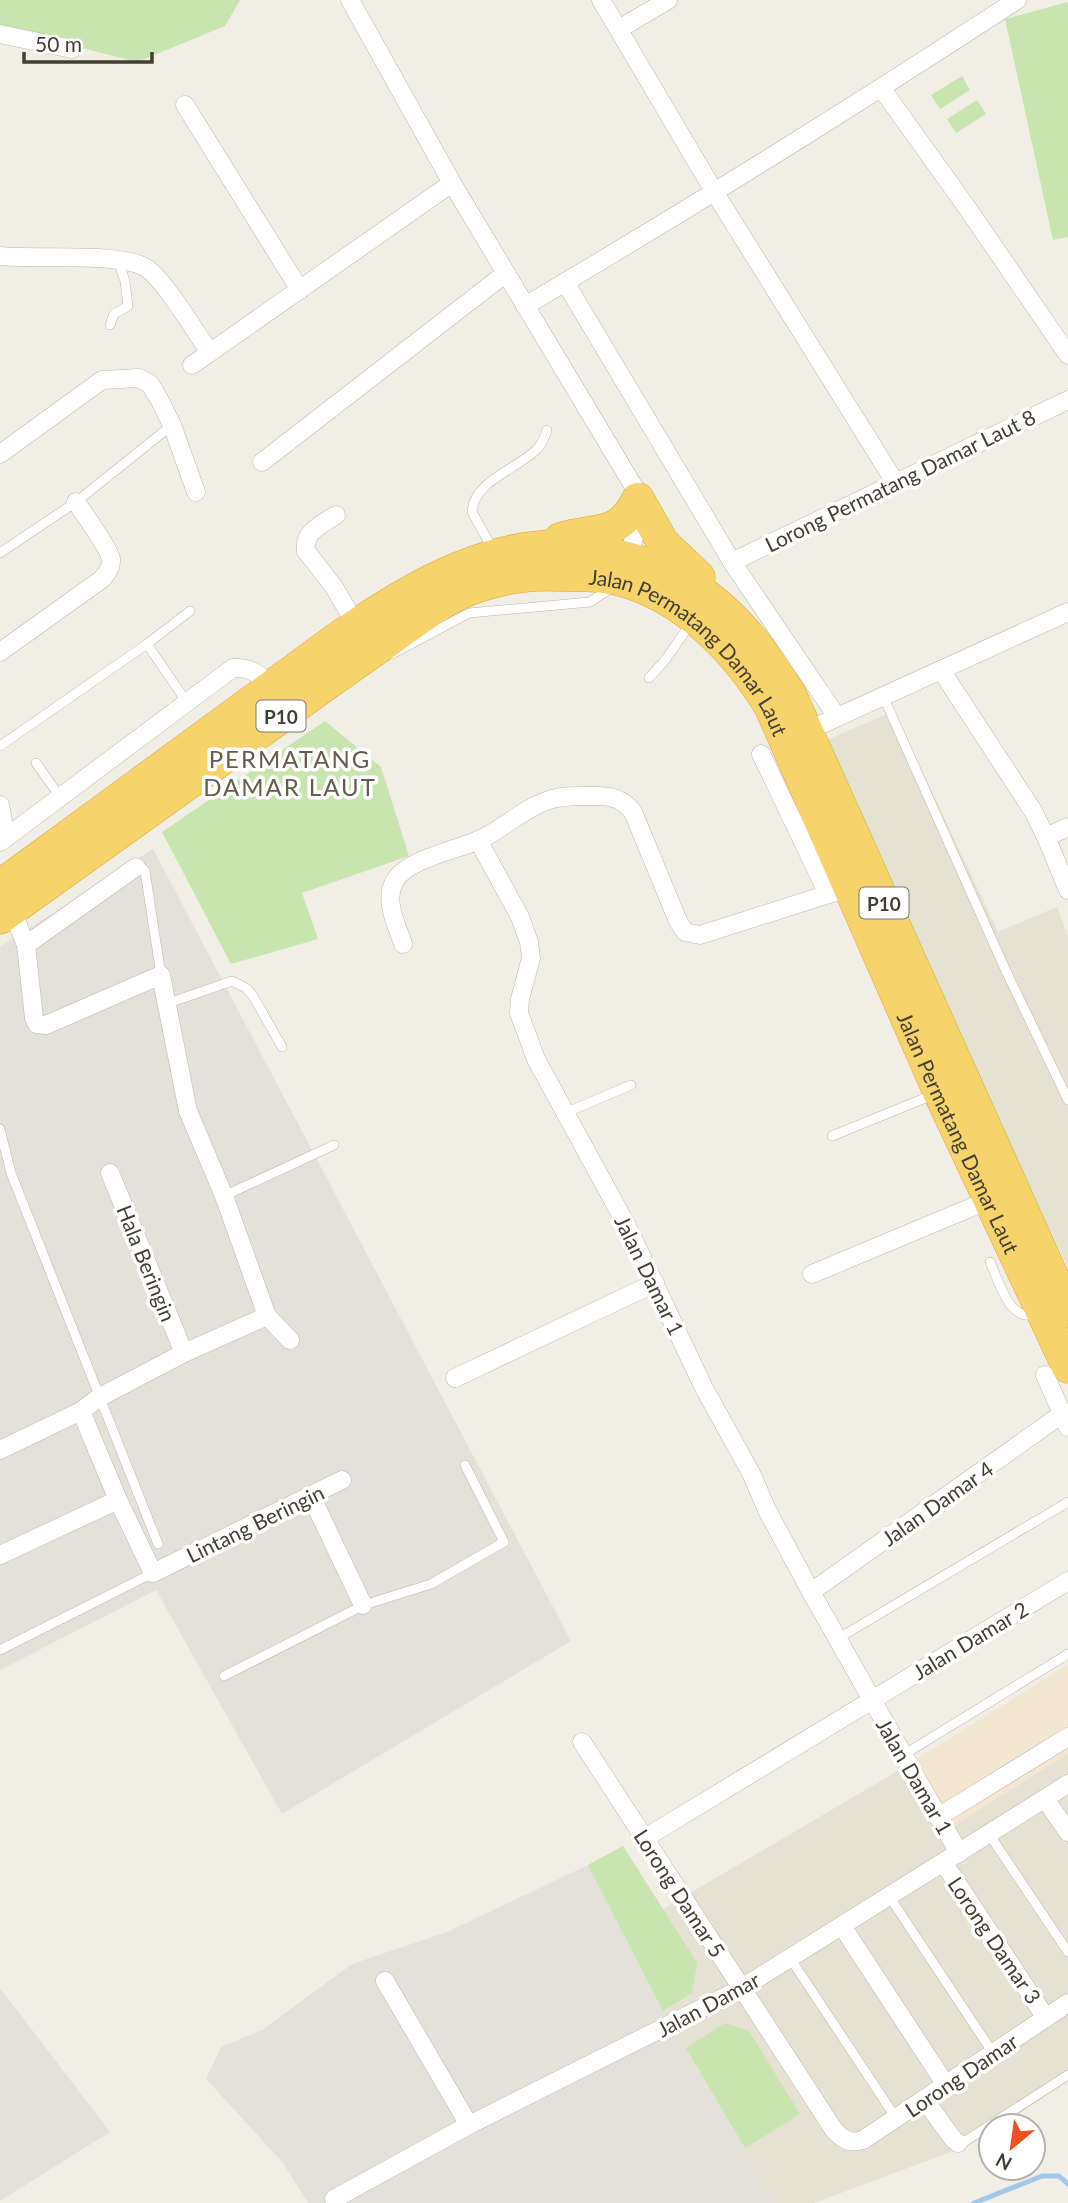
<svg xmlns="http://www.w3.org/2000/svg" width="1068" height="2203" font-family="Lato,sans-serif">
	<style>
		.residential { fill: #e5e1d3 }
		.commercial { fill: #f3e7d1 }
		.industrial { fill: #e4e0da }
		.green { fill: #c8e4af }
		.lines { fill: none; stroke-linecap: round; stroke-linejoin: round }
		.stream { stroke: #a4c8ec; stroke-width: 5 }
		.lane-casing { stroke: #bcb7a8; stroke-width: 10 }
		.street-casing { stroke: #bcb7a8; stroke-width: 19 }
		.highway-casing { stroke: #d4a93c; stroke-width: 33 }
		.lane { stroke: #fff; stroke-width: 9 }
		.street { stroke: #fff; stroke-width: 18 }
		.highway { stroke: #f6d46b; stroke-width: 32 }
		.labels { text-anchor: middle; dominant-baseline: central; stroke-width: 7; stroke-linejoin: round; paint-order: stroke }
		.shield { fill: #fff; stroke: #7c7972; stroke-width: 2 }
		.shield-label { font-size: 19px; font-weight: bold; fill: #443f35 }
		.street-label { font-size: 21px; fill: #443f35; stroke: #fff }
		.quarter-label { font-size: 24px; letter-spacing: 2px; fill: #665e4d; stroke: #fff }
	</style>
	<rect width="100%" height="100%" fill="#f1efe5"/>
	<g class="residential">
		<polygon points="894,711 998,932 1057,907 1068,936 1068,1268 822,742"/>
		<polygon points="1068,1665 1068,2081 1001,2126 991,2126 991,2132 948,2153 814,2203 775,2203 663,2011 588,1865 623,1846 663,1909 901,1769"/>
	</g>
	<polygon class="commercial" points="1068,1665 1068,1754 937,1836 901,1769"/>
	<g class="industrial">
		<polygon points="153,849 571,1641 282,1814 156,1590 0,1670 0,947"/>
		<polygon points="588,1865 663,2011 775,2203 308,2203 283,2163 206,2079 221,2047 262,2030 352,1964 447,1932"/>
		<polygon points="0,1988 110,2132 0,2201"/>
	</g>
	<g class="green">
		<polygon points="0,0 240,0 225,26 137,62 0,27"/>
		<polygon points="1068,2 1068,237 1053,240 1005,19"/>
		<polygon points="962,76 970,90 940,109 931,95"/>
		<polygon points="977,100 986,114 956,133 947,119"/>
		<polygon points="325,721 381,767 409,856 302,893 318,939 231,964 162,832"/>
		<polygon points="623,1846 697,1963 692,1993 663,2011 588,1865"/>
		<polygon points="725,2023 749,2031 800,2114 745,2148 686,2048"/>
	</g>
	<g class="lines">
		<polyline class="stream" points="974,2203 1042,2176 1059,2176 1068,2184"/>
		<defs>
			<g id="lane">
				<polyline points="110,325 114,314 128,306 125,281 118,260"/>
				<path d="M493,550l-21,-38c1,-31 46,-43 65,-63 5,-5 8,-12 10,-19"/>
				<polyline points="0,553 76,502 172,425"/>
				<polyline points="147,644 188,704"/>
				<polyline points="392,654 469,613 590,602 611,588"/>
				<polyline points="649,678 666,659 691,623"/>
				<polyline points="883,696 1006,971 1068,1100"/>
				<polyline points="0,746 147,644 190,611"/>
				<polyline points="36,763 61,798"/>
				<polyline points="136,867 142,868 145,871 161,975"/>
				<polyline points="166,1004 232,981 246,988 253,996 282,1047"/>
				<polyline points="565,1113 631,1085"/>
				<polyline points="0,1129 11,1173 158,1544"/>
				<polyline points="832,1136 935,1094"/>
				<polyline points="224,1196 334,1145"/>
				<path d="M990,1262c9,19 19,61 46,52"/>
				<polyline points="837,1639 1068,1502"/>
				<polyline points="0,1650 153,1573"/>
				<polyline points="224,1676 364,1605 431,1584 504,1542 465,1465"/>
				<polyline points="903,1755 1068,1654"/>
				<polyline points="989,1834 1068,1952"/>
				<polyline points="889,1896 993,2053"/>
				<polyline points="790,1958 896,2118"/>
				<polyline points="958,2143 964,2142 1068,2075"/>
			</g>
			<g id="street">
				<path d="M350,0l102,183 182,304c9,27 0,52 -8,78"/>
				<polyline points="601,0 715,193 895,482"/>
				<polyline points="619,29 668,0"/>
				<polyline points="0,34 72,49"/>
				<polyline points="882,89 968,209 1068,355"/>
				<polyline points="185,105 300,290"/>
				<path d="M0,256c35,4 123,-5 148,13 19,15 46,61 61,82"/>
				<polyline points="565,282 732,562 837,717"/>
				<path d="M525,306c166,-98 330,-200 492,-306"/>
				<polyline points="192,365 452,183"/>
				<polyline points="0,454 102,380 139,378 150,384 159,399 172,425 196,492"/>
				<polyline points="262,462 506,273"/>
				<path d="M336,515c-15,10 -33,17 -30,36l28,36 22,38"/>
				<polyline points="732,562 1068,400"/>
				<path d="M0,652l102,-73c5,-6 10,-12 9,-20 -3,-13 -27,-45 -35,-57"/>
				<polyline points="941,670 1033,811 1046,837 1068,890"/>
				<polyline points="807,731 1068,612"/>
				<polyline points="761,754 828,894"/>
				<polyline points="0,805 6,838"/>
				<polyline points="1046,837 1068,827"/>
				<polyline points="478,840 520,917 529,942 531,958 520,999 519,1013 536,1059 627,1226 704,1388 752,1475 767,1510 811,1592 959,1853"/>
				<path d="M0,842l233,-174c18,-1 27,6 38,20"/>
				<polyline points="12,910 26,945 34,1018 37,1024 46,1025 161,975 188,1111 224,1196 267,1316 290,1340"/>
				<path d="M403,944c-6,-19 -19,-42 -9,-62 12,-23 63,-32 85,-42 24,-11 45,-32 70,-40 15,-5 31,-4 47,-4 16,0 27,3 37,16l45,109 7,11 15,3 151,-48"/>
				<polyline points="26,945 136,867"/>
				<polyline points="110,1173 184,1353"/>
				<polyline points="812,1274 989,1200"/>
				<polyline points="1045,1375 1068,1427"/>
				<polyline points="455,1378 655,1283"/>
				<polyline points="81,1411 118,1500 153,1573 342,1480"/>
				<polyline points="0,1450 81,1411 100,1397 184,1353 267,1316"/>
				<polyline points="311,1496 363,1605"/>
				<polyline points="0,1555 118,1500"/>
				<polyline points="811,1592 1062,1414"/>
				<path d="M582,1742l252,388c9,10 16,14 29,10l205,-137"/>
				<polyline points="1045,1799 1068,1832"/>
				<polyline points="938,1817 1068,1737"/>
				<polyline points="645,1838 1068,1581"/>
				<polyline points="943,1862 1046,2018"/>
				<polyline points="842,1926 946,2085"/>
				<polyline points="385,1981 469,2125"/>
				<polyline points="924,2099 953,2139 958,2143"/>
				<polyline points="334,2199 469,2125 742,1988 1068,1784"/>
			</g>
			<g id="highway">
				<polyline points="638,499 663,543 699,577"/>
				<path d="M560,539c37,-12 57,1 78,-40"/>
				<path d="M0,886c80,-59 160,-117 240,-176 86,-62 190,-153 299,-163 23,-3 51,4 74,8 84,16 134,68 177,139l278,617"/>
				<path id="s1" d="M0,918c89,-63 178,-127 267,-191 40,-29 80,-58 121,-86 25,-18 51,-39 80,-51 28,-11 59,-16 88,-15 22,0 43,0 64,5 65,17 116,71 150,126l169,386 129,275"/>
			</g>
		</defs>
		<use href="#lane" class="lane-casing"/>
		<use href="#street" class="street-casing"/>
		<use href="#highway" class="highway-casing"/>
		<use href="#lane" class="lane"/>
		<use href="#street" class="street"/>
		<use href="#highway" class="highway"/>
	</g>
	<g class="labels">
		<g class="shield">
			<rect x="256.5" y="700.5" width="49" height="31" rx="5"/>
			<rect x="859.5" y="887.5" width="49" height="31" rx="5"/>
		</g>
		<g class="shield-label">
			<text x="281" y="716">P10</text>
			<text x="884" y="903">P10</text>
		</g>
		<g class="street-label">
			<text transform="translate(900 480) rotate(-26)">Lorong Permatang Damar Laut 8</text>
			<text stroke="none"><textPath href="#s1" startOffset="826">Jalan Permatang Damar Laut</textPath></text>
			<text stroke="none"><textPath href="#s1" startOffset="1393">Jalan Permatang Damar Laut</textPath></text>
			<text transform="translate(147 1263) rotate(68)">Hala Beringin</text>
			<text transform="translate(650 1275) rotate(64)">Jalan Damar 1</text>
			<text transform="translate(937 1503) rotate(-35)">Jalan Damar 4</text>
			<text transform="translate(255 1523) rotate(-26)">Lintang Beringin</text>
			<text transform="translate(970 1640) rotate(-31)">Jalan Damar 2</text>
			<text transform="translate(915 1776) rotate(60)">Jalan Damar 1</text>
			<text transform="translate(680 1893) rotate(57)">Lorong Damar 5</text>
			<text transform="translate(995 1940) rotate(56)">Lorong Damar 3</text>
			<text transform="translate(708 2004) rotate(-28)">Jalan Damar</text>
			<text transform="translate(961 2075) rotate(-34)">Lorong Damar</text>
		</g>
		<g class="quarter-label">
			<text x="290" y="758">PERMATANG<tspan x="290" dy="28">DAMAR LAUT</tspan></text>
		</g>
	</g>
	<g transform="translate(1012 2147) rotate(209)"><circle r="33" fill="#ffffff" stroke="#b4b2ae" stroke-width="2"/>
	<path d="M0-5L12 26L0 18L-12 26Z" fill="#ee501f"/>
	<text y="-10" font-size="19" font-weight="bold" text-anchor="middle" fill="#443f35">N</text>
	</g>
	<path d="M24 52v10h128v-10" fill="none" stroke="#443f35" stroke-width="3.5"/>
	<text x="35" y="52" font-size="21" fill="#443f35" stroke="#ffffff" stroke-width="5" paint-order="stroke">50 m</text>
</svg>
